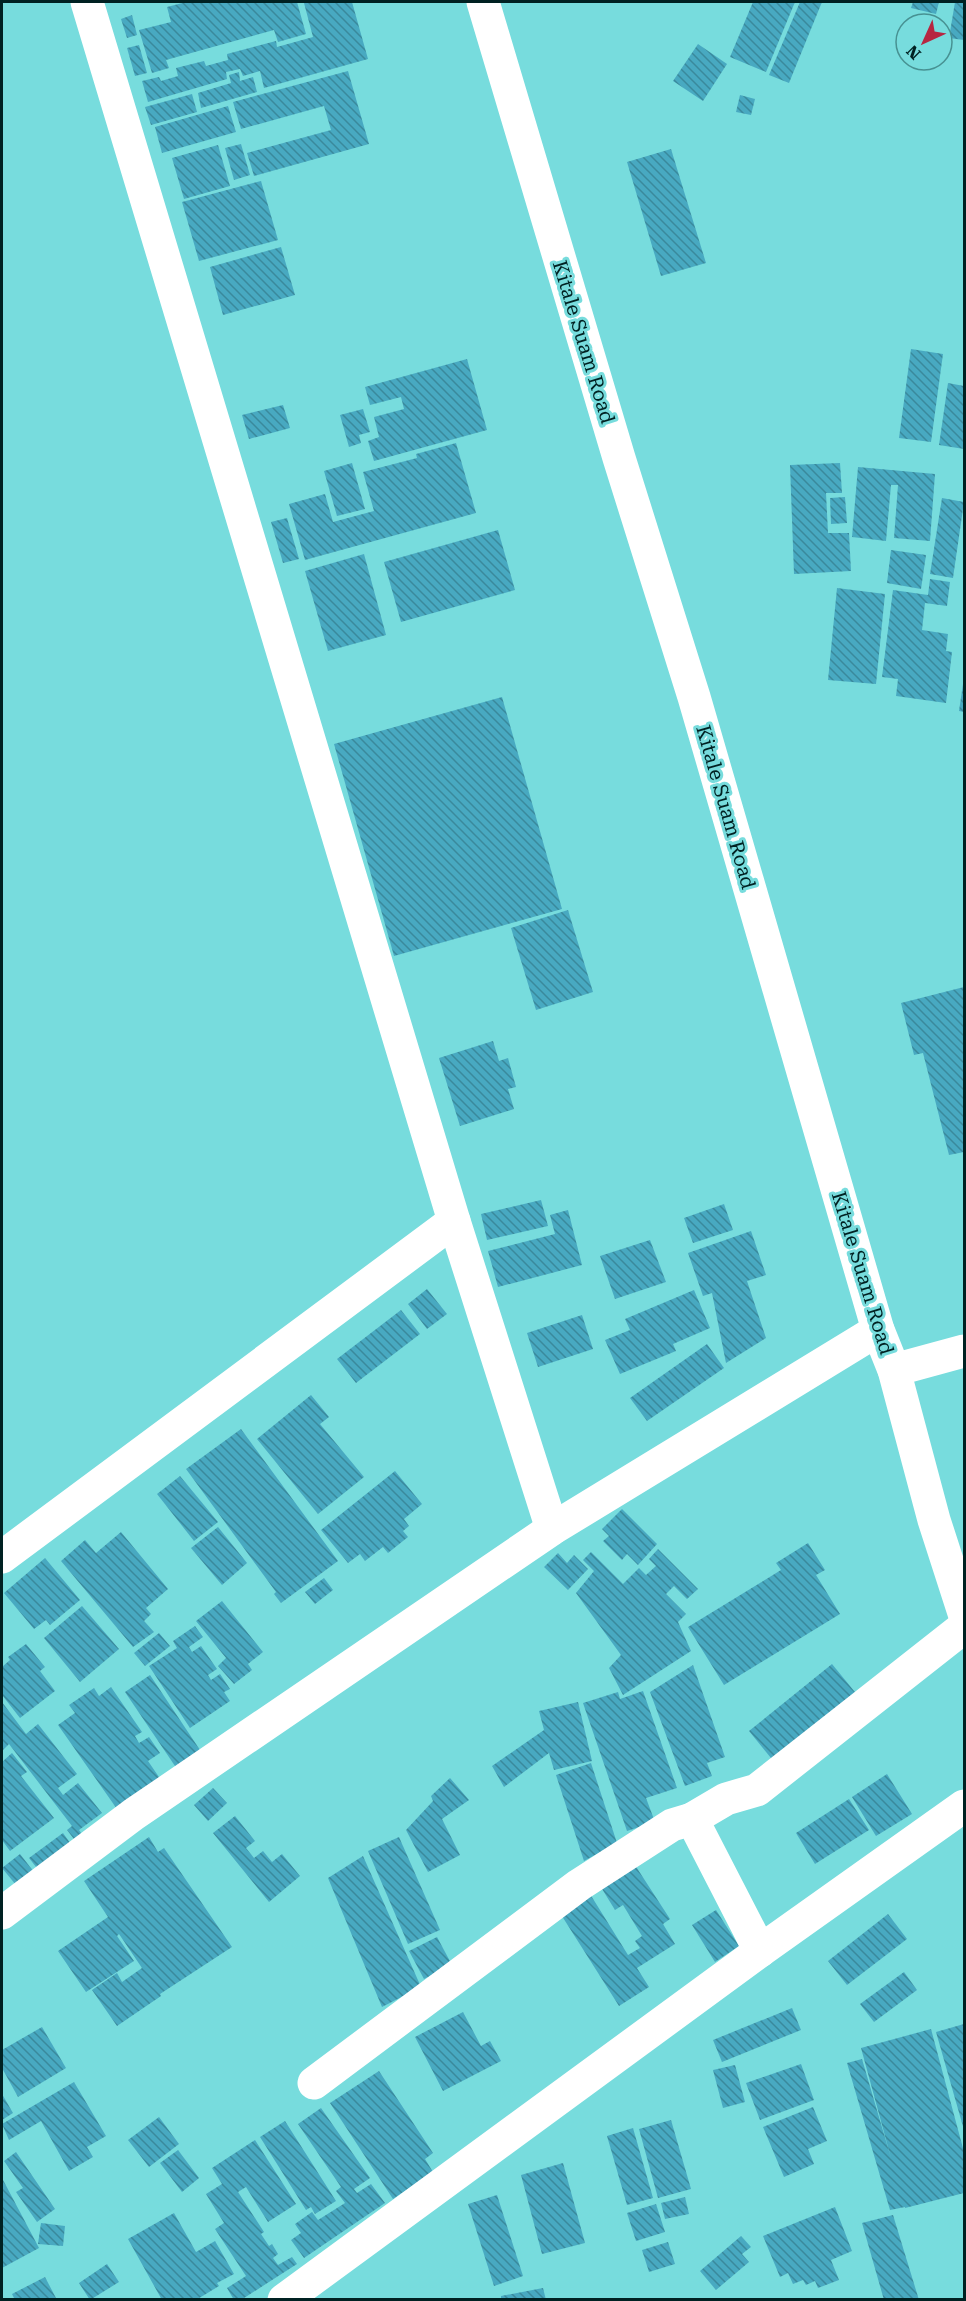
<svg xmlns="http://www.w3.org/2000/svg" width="966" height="2301" font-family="'Roboto Serif',serif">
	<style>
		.building { fill: url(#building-back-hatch) }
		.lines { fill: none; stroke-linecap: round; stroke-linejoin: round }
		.minor { stroke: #fff; stroke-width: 33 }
		.highway { stroke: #fff; stroke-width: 33 }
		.labels { text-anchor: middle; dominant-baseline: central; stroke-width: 6; stroke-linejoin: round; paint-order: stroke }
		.street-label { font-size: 20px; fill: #002122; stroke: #77dcdd }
	</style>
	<defs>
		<pattern id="building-back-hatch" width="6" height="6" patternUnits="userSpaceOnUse" patternTransform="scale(1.5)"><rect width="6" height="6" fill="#48a9c1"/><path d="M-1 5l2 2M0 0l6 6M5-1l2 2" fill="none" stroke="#3a899c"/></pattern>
	</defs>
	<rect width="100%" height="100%" fill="#77dcdd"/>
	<g class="building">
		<polygon points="186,2 297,2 306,34 278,42 274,30 166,60 169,68 152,73 139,30 171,22 167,7"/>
		<polygon points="309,2 352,2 368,59 264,88 260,71 243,76 240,69 226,72 227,79 148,102 142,81 159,77 161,81 178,76 176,68 204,61 206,66 228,60 227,54 276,41 277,47 313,37 304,3"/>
		<polygon points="753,2 795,2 766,72 730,57"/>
		<polygon points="800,2 822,2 789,83 769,75"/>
		<polygon points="913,2 939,2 936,14 911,8"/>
		<polygon points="955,2 964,2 964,40 949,38"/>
		<polygon points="132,15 137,35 127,38 121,19"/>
		<polygon points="698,44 727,64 703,101 673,81"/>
		<polygon points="139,45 147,73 135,76 127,48"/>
		<polygon points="348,71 369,144 254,176 247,153 331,130 324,106 241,129 233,102"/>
		<polygon points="239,72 240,81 253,77 257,92 201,108 198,93 231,83 229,75"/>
		<polygon points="192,94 197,112 151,125 145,107"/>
		<polygon points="740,95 755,99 751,115 736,112"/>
		<polygon points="228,106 236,132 162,153 155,127"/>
		<polygon points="241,144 250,175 234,180 225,148"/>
		<polygon points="218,145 230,186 184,199 172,158"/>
		<polygon points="671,149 706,263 661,276 627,162"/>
		<polygon points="261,181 278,240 199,261 182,202"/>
		<polygon points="281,247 295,295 223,315 210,267"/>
		<polygon points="911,349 943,354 931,442 899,438"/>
		<polygon points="467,359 487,430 374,461 368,441 379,437 374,417 404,409 401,397 370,405 365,387"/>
		<polygon points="948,383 964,386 964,449 939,445"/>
		<polygon points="283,405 290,428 249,439 242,415"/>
		<polygon points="363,409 370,432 359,435 361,443 349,447 340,415"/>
		<polygon points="456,443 476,513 305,560 289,504 325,494 333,522 374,511 363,472 417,458 416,454"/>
		<polygon points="352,463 365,509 337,516 324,471"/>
		<polygon points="840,463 842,493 826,493 828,533 849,533 851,571 794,574 790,465"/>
		<polygon points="858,467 935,474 930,541 894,538 898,485 891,485 886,541 852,537"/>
		<polygon points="845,497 847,523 831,524 830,498"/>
		<polygon points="942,498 964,502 953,578 930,574"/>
		<polygon points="287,518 299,559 283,563 271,522"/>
		<polygon points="498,530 515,590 401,622 384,562"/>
		<polygon points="891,550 926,555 921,589 887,583"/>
		<polygon points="364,554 386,635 328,651 305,571"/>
		<polygon points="930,579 950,582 947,606 925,603 922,630 948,634 946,651 952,652 946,703 896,696 898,679 882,677 893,590 928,595"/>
		<polygon points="837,588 885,594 876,684 828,680"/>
		<polygon points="963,684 964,684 964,712 959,711"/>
		<polygon points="502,697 562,909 394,956 334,744"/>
		<polygon points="568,910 593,992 536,1010 511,928"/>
		<polygon points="964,987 964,1152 949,1155 923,1053 914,1055 901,1003"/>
		<polygon points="493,1041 499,1061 508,1058 516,1087 508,1089 514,1109 460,1126 439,1058"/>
		<polygon points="541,1200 548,1226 487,1240 481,1214"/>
		<polygon points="724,1204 733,1230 693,1243 684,1218"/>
		<polygon points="568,1210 582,1265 498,1287 488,1251 555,1234 550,1215"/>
		<polygon points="751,1231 766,1275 747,1281 766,1338 726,1363 712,1293 703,1296 688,1253"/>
		<polygon points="650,1240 666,1282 615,1299 600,1256"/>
		<polygon points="427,1289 447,1314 427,1329 408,1304"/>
		<polygon points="694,1290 710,1328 673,1344 676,1351 620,1374 605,1340 630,1330 625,1319"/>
		<polygon points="401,1310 420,1334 356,1383 337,1359"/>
		<polygon points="582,1315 593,1349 538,1367 527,1333"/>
		<polygon points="707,1344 724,1368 647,1421 630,1398"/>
		<polygon points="311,1395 329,1417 320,1424 364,1477 318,1514 257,1439"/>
		<polygon points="241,1429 338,1561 281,1603 274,1594 276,1592 186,1469"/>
		<polygon points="395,1471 422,1504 404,1519 409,1526 403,1531 408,1537 388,1553 383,1547 365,1561 360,1554 348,1563 321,1530"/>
		<polygon points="180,1476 218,1522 194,1541 157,1494"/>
		<polygon points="622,1509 657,1544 638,1565 627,1554 622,1560 603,1541 609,1536 602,1529"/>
		<polygon points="218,1527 247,1563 222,1585 191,1548"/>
		<polygon points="121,1532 168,1589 146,1608 151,1614 144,1621 154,1632 133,1647 61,1561 85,1540 96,1553"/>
		<polygon points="808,1543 825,1570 816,1575 840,1614 724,1685 688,1627 781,1570 776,1563"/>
		<polygon points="658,1549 698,1589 687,1599 674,1586 666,1594 686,1614 678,1622 691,1651 623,1695 609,1668 621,1655 576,1593 594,1571 583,1560 591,1552 623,1584 639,1568 646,1575 656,1566 649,1559"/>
		<polygon points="558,1553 567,1563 574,1555 588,1569 568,1590 544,1567"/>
		<polygon points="45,1558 80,1600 50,1625 46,1620 34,1629 4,1593"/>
		<polygon points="324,1578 333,1590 315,1604 305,1592"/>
		<polygon points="222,1601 263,1652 248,1664 252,1670 234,1684 218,1666 226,1658 196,1621"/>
		<polygon points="82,1606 119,1649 80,1682 44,1638"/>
		<polygon points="195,1626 203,1637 189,1647 192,1652 201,1646 217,1669 208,1675 211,1680 220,1674 230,1689 224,1692 230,1701 190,1728 149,1666 177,1648 173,1641"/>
		<polygon points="159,1633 170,1646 145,1666 134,1653"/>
		<polygon points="26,1644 45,1667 40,1671 55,1691 20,1718 2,1695 2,1667 10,1660 8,1657"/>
		<polygon points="832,1664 859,1697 775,1763 749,1731"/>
		<polygon points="693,1665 725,1757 707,1763 712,1776 685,1786 650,1692"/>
		<polygon points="150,1675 202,1753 177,1769 125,1692"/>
		<polygon points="111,1687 142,1732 135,1736 139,1743 149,1737 160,1753 148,1761 161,1780 117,1809 58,1725 75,1713 69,1705 94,1688 99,1696"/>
		<polygon points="643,1691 677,1788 646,1798 655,1822 627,1831 583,1703 618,1692 620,1699"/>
		<polygon points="2,1702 26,1734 38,1724 77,1774 58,1788 63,1795 78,1783 102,1813 79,1830 84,1837 77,1843 67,1830 72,1826 9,1744 2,1751"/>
		<polygon points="578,1702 592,1761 554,1770 549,1753 504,1787 492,1766 544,1730 539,1711"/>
		<polygon points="12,1753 27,1772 21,1776 54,1818 10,1851 2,1840 2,1762"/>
		<polygon points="591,1763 617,1843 584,1861 556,1775"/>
		<polygon points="887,1774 912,1814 876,1836 852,1797"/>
		<polygon points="450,1778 469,1800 442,1819 460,1855 428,1872 406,1830 433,1801 431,1796"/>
		<polygon points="213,1788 227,1803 208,1821 194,1805"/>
		<polygon points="849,1799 869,1830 815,1864 796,1833"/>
		<polygon points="235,1816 255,1841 246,1848 254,1858 263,1851 272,1862 282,1854 300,1876 269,1902 213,1833"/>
		<polygon points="63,1833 73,1847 40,1872 29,1858"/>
		<polygon points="149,1837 158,1852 164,1848 232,1947 160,1994 161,1996 117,2026 92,1990 117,1973 122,1982 142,1968 119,1934 117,1936 134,1961 86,1992 58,1951 108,1917 84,1881"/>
		<polygon points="399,1837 440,1930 408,1944 368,1851"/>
		<polygon points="20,1854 34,1872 16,1885 2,1868"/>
		<polygon points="363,1856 421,1987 382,2007 328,1878"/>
		<polygon points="633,1862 670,1919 663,1924 675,1944 637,1968 649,1987 619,2006 560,1913 590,1894 628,1955 640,1948 635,1941 642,1936 623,1905 615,1910 599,1884"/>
		<polygon points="716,1910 739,1946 715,1962 692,1925"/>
		<polygon points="888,1914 907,1939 847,1985 828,1961"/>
		<polygon points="437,1937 452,1965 424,1979 409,1951"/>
		<polygon points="904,1972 917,1990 874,2022 860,2004"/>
		<polygon points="792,2008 801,2030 722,2062 713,2040"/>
		<polygon points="463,2012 481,2046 490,2041 501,2061 443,2091 415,2037"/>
		<polygon points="964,2024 964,2130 936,2032"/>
		<polygon points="42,2027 66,2068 18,2097 2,2068 2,2050"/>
		<polygon points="931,2029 964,2152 964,2193 905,2208 905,2207 890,2210 847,2063 862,2059 891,2158 861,2048"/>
		<polygon points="801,2064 814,2100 760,2120 746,2083"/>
		<polygon points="735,2065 745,2102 723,2108 713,2070"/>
		<polygon points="379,2071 433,2153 425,2159 433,2172 393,2199 330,2103"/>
		<polygon points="74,2082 106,2136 87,2147 93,2157 69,2171 41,2121 9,2140 2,2124"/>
		<polygon points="2,2094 13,2113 2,2120"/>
		<polygon points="813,2107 827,2141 808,2149 814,2164 784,2177 763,2127"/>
		<polygon points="321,2108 370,2178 354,2189 357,2193 371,2184 385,2203 304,2258 291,2240 301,2233 295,2224 312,2212 318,2220 345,2203 336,2191 341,2187 298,2124"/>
		<polygon points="159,2117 179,2144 149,2167 128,2140"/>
		<polygon points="671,2120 691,2189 658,2198 639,2129"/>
		<polygon points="285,2121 336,2201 315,2214 311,2207 306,2210 260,2137"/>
		<polygon points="633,2128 653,2198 627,2205 607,2136"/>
		<polygon points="255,2140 296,2204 268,2222 246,2187 238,2192 264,2232 261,2234 269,2246 272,2244 278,2254 273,2258 278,2265 292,2257 297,2264 241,2300 234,2300 227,2288 246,2276 215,2229 224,2223 206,2194 222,2184 212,2168"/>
		<polygon points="178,2150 199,2178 182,2192 160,2163"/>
		<polygon points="16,2152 55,2209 37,2222 16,2192 23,2188 4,2161"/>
		<polygon points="563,2163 585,2243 542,2254 521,2175"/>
		<polygon points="2,2178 39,2248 2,2268"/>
		<polygon points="497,2195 523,2276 494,2286 468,2204"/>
		<polygon points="685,2197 689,2214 665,2219 661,2203"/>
		<polygon points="656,2204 665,2232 636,2241 627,2213"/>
		<polygon points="835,2207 852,2251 831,2260 839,2280 818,2288 815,2281 806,2285 803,2280 793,2284 788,2273 780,2277 763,2236"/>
		<polygon points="174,2213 196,2252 215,2241 234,2274 217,2283 219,2286 196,2300 162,2300 128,2239"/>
		<polygon points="893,2215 919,2300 884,2300 862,2223"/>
		<polygon points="41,2223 65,2226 63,2246 38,2244"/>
		<polygon points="741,2236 751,2247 742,2254 749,2262 716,2290 700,2271"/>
		<polygon points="668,2242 675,2264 649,2272 642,2250"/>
		<polygon points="107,2264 119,2282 90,2300 79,2283"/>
		<polygon points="45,2277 57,2300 15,2300 12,2294"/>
		<polygon points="543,2288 546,2300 501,2300 501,2296"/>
	</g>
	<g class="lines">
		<g class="minor">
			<polyline points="87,2 454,1221 552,1529"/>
			<polyline points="894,1370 964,1351"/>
			<polyline points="2,1557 454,1221"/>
			<polyline points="692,1819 760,1951"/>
			<polyline points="2,1913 134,1814 552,1529 878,1330"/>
			<polyline points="314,2083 579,1885 672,1825 692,1819 726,1799 757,1790 964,1627"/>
			<polyline points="284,2300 760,1951 964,1806"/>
		</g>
		<polyline class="highway" points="483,2 619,458 694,697 878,1330 894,1370 934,1520 964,1613"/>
	</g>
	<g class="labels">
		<g class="street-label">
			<text transform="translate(584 342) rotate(73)">Kitale Suam Road</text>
			<text transform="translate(726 807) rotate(74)">Kitale Suam Road</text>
			<text transform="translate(863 1273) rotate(73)">Kitale Suam Road</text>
		</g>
	</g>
	<rect width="966" height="2301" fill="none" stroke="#002122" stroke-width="6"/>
	<g transform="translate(924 42) rotate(225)"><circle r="28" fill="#77dcdd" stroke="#479192" stroke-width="1.5"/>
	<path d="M0-4.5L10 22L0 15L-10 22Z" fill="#b72641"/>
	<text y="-9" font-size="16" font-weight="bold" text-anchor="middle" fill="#002122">N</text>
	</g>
</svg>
